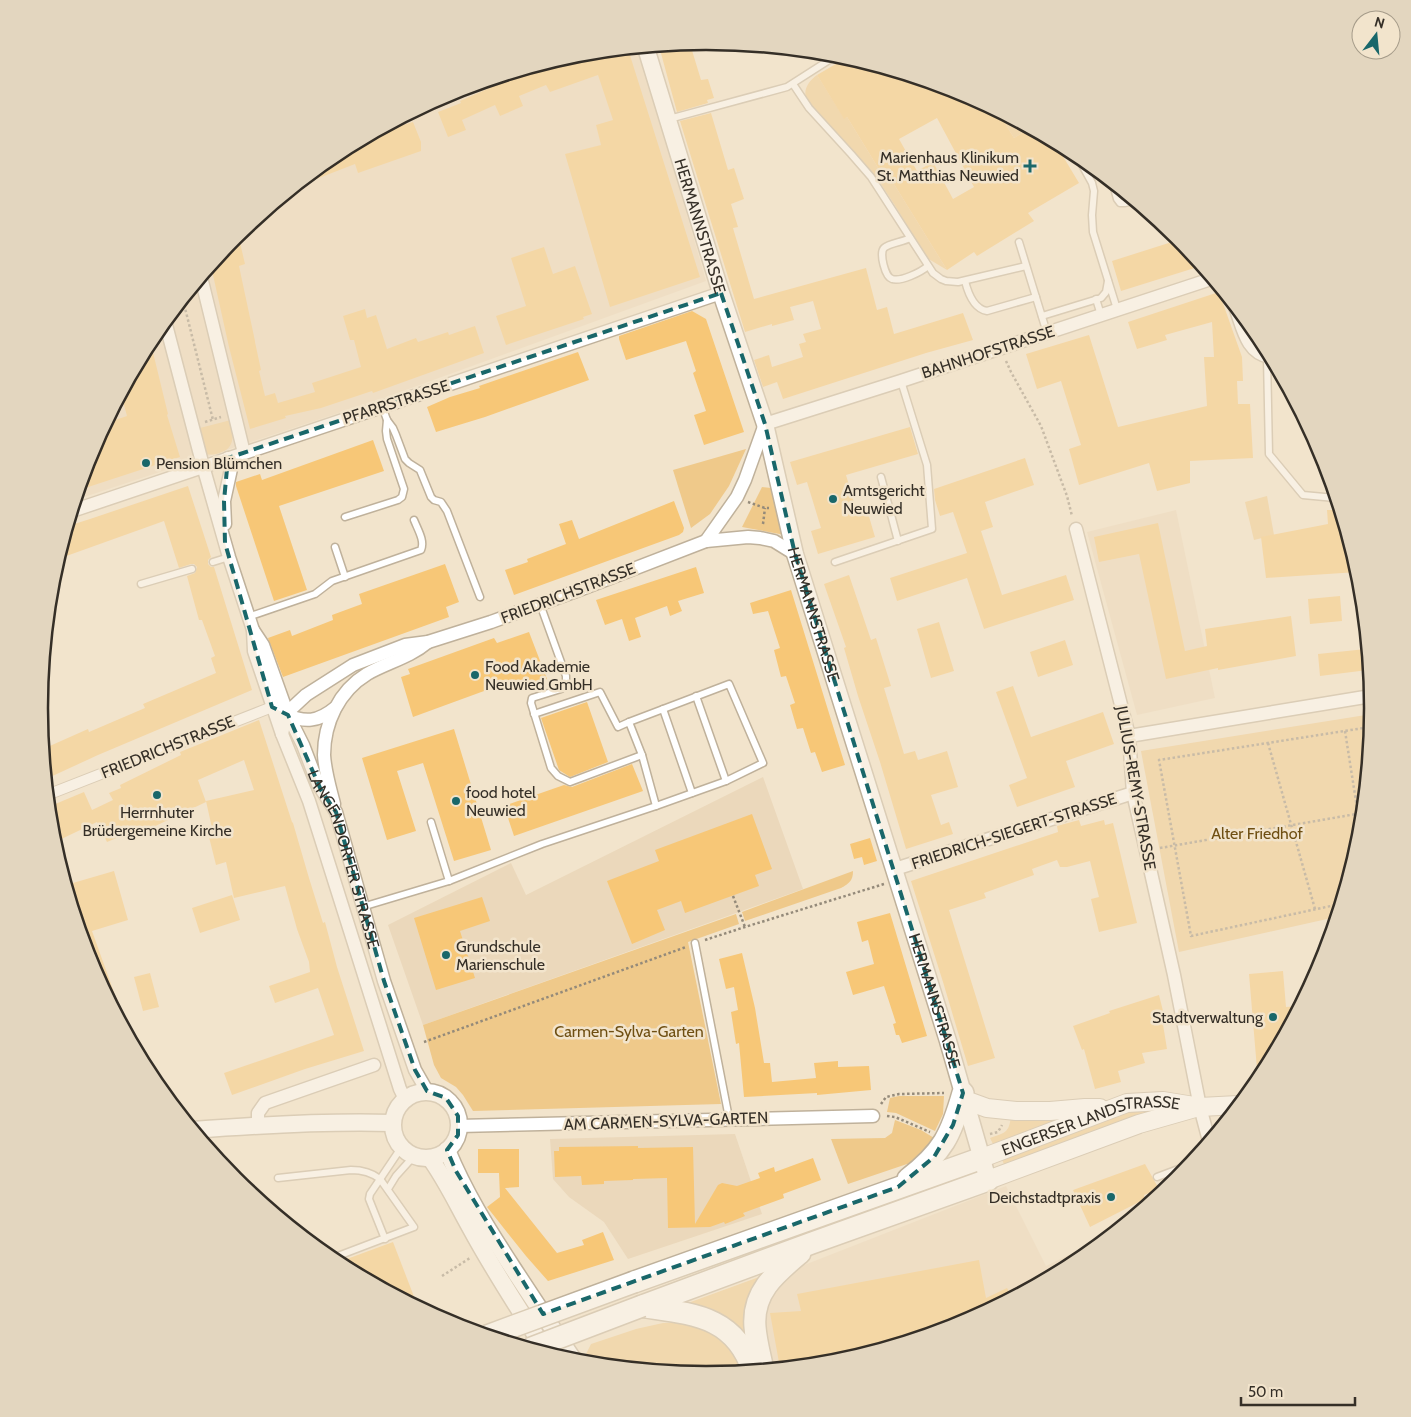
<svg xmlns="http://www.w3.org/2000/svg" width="1411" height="1417" font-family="Cabin,sans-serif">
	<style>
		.built { fill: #ebd8bb }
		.green { fill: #efc98a }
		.building { fill: #f7c777; fill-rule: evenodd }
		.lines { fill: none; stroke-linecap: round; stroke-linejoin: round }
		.service-casing { stroke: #bfb19b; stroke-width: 9 }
		.pedestrian-casing { stroke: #bfb19b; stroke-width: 12 }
		.minor-casing { stroke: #bfb19b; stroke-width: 15 }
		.tertiary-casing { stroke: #bfb19b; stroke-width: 19 }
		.secondary-casing { stroke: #bfb19b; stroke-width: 20 }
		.trunk-casing { stroke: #bfb19b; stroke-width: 24 }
		.path { stroke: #948a7a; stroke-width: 2.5; stroke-dasharray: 2.5 2.5; stroke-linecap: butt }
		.service { stroke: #fff; stroke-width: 6 }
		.pedestrian { stroke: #fff; stroke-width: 10 }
		.minor { stroke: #fff; stroke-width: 12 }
		.tertiary { stroke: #fff; stroke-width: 16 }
		.secondary { stroke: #fff; stroke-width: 18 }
		.trunk { stroke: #fff; stroke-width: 21 }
		.trunk-bridge-casing { stroke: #bfb19b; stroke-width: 24; stroke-linecap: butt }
		.trunk-bridge { stroke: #fff; stroke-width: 21 }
		.marked { fill: none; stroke: #19676a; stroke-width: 4; stroke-dasharray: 10 6; stroke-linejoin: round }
		.poi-dot { fill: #19676a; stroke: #f2e4cc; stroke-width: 2 }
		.labels { text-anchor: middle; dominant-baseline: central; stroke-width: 5; stroke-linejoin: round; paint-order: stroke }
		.poi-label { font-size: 16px; fill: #352f27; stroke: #f2e4cc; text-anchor: start }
		.street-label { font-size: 16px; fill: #352f27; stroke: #f2e4cc }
		.park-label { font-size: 16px; fill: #6f4f12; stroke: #f2e4cc }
		.rim { fill: none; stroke: #352f27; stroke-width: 2.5 }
	</style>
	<rect width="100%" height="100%" fill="#f2e4cc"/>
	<g class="built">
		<polygon points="639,48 706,281 381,399 75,500 90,453 151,338 234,237 335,154 451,92 576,55"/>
		<polygon points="1176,510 1215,698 1137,715 1087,532"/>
		<polygon points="763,777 803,889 423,1025 388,925 511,863 526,895"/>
		<polygon points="735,1134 762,1214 628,1259 604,1222 569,1197 553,1179 550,1139"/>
		<polygon points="1006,1186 1046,1266 1110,1235 1076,1263 960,1325 835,1362 769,1369 763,1329 769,1297 794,1269"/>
	</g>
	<g class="green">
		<path d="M817,75l27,43 3,-1 33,54 4,-3 63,102 -20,-12 -33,-54 -17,-26 -70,-78c-5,-10 2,-19 10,-25z"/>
		<polygon points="998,112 1029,129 1014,138"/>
		<path d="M231,420c2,12 5,27 -9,32 -6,3 -11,3 -17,2l-9,-25z"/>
		<polygon points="746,449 729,486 710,514 691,528 673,470"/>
		<polygon points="762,487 771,488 785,535 742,527"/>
		<polygon points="1267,496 1274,535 1254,540 1245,502"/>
		<polygon points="1372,714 1359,839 1336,917 1179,952 1141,751"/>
		<path d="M853,871c0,9 -3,12 -12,17l-96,33 -3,-9z"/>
		<polygon points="736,914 739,924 688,942 721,1104 473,1111 463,1095 456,1087 441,1078 434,1065 423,1025"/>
		<polygon points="899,1096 944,1096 943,1114 935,1131 896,1113 887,1112 890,1098"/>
		<polygon points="1154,1105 1156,1115 1006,1169 1001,1157 1111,1114"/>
		<path d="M1011,1116l59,1 -77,27 -3,-6c15,-5 19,-5 21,-22z"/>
		<polygon points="895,1120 921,1130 939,1141 908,1166 907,1164 848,1184 831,1139 885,1138 892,1133"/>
		<polygon points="959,1172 962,1179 832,1225 830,1220"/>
		<polygon points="765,1275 750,1339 677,1307"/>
		<polygon points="687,1322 724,1337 747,1371 705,1375 584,1363 582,1362 591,1344 636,1329 663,1323"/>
	</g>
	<g class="building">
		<polygon points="683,44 685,49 691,47 701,80 708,79 714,98 707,100 708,103 677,112 659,46"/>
		<polygon points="628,49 700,277 610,307 565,154 601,145 596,125 613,120 598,75 550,92 546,85 519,96 523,106 500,116 495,105 462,120 466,130 448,137 438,112 461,103 460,101 544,64 576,55"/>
		<path d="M846,58l115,35 37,19 16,26 15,-9 26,14 24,40 -51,30 6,8 -57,35 -3,-4 -27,18 -63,-102 -4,3 -33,-54 -3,2 -27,-44zM937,118l37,69 -21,12 -20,-37 -16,9 -18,-32z"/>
		<polygon points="711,113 728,170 734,168 744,199 731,204 738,227 733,228 754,299 866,268 877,310 887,307 894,334 963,313 973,340 926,353 783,399 777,382 763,387 754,360 769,355 772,367 803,357 799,344 806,342 803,334 821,329 813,301 790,307 794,320 772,326 772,324 745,332 680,121"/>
		<polygon points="413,122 421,142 421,151 358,173 355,164 301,185 300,183 335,154 372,134"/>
		<polygon points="238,234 245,264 239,266 255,341 255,342 261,370 259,371 265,396 275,393 278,403 315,392 312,383 361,367 354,340 350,340 343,316 365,309 367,318 376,315 387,349 416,338 418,342 448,332 449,335 475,326 484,353 373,393 372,391 321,408 285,416 286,418 250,429 229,347 211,266"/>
		<polygon points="1175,241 1177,245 1182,243 1201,266 1121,291 1112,261"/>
		<polygon points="544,247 553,274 575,266 592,314 583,317 584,319 506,345 496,316 526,306 511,258"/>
		<polygon points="1219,292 1242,357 1243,381 1237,381 1238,404 1250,404 1253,458 1190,461 1190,483 1157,491 1149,463 1079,485 1069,449 1081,445 1061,381 1037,389 1026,354 1089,335 1118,427 1207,406 1204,357 1214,357 1212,322 1165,335 1167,340 1137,349 1128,322"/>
		<polygon points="692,311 706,319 744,432 704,445 694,415 706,411 693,373 696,371 686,341 626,360 619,339 619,336"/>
		<polygon points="150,340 168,414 167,415 180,457 79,490 90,453 106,423 127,416 121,394"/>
		<polygon points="578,352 589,380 485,417 436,432 427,407 450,397 480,388 479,386"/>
		<polygon points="910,427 918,454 846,475 858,516 868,513 875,537 818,554 811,531 821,528 807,482 797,485 790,462"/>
		<polygon points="373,440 384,471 279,506 307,590 274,601 236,486 236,482 260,474 262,480"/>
		<polygon points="1025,458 1034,485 985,502 993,527 981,531 1002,595 1066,575 1074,600 984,629 967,578 897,601 890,578 967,553 953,512 940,516 935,500 934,489"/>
		<polygon points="188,486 211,557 208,560 208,564 211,567 214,567 252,690 98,755 46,779 43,749 88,729 89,732 145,708 143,704 216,673 211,658 215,656 202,620 199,620 187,576 195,573 197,567 194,564 191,564 179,568 164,521 58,559 68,526 90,519"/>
		<polygon points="674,501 684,528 683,532 679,535 514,595 505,570 528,562 527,559 566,544 559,524 572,520 579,539"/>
		<polygon points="1327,510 1339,510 1358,572 1266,578 1261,537 1328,524"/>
		<polygon points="1158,523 1185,651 1207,646 1205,629 1291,616 1296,656 1218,670 1218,668 1166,679 1139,554 1099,562 1094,537"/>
		<polygon points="445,564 459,602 446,607 449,617 283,677 268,638 290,630 292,636 333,620 332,615 362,604 359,594"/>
		<polygon points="696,567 704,593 678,601 682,611 670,616 667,606 635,618 641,637 629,641 622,619 605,625 596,600"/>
		<polygon points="849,575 871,640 876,638 891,686 884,688 904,754 915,751 918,760 947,751 958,787 931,795 941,825 949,822 953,834 906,849 880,762 858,696 844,648 846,647 824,584"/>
		<polygon points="791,590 845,765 822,772 815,752 811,753 803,728 797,729 790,705 795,703 786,676 781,677 774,650 780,648 768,611 753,614 750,603"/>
		<polygon points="1340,596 1342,621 1310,624 1308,599"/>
		<polygon points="939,622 954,671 931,678 917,629"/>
		<polygon points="529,632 547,679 518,689 514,680 413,717 401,677 410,674 408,669 494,638 497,643"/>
		<polygon points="1065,640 1073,665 1038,677 1030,652"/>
		<polygon points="1366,649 1368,670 1320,676 1318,654"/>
		<polygon points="1013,686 1031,737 1103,712 1114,744 1066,761 1075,787 1017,807 1009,785 1027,778 996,692"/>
		<polygon points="587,702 608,762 570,777 559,770 541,718"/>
		<polygon points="259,720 292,822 293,823 309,878 323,923 325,922 337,967 364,1051 305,1069 232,1095 224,1073 334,1035 318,988 275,1003 269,986 310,972 309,962 297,929 285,886 234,898 226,862 216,865 207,829 212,828 206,801 254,790 244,760 198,780 206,802 147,830 145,826 107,842 97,822 53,843 48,807 84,792 92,810 113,800 109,793 121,788 120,785 181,755 180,752"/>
		<polygon points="454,729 491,850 454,861 423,763 397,771 416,831 387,840 362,758"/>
		<polygon points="632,764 643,791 514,836 504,806 564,785 572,787"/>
		<polygon points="752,814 772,869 755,875 759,886 685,913 681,901 657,910 665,930 632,944 607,881 659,861 655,850"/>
		<polygon points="1079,820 1081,826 1104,820 1105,825 1113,823 1137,923 1099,932 1091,899 1099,897 1090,861 1067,867 1060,867 1057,860 1032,869 1034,875 984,893 986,898 949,910 995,1058 968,1066 943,982 911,881 1058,832 1057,826"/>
		<polygon points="870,838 877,861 864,865 862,857 854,859 850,844"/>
		<polygon points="114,871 128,920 92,931 116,998 109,1000 89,963 66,885"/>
		<polygon points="232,895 240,920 200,933 192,908"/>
		<polygon points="482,897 490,921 460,931 475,978 436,990 414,918"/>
		<polygon points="890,913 927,1036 902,1043 899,1035 896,1035 893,1024 896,1023 884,986 853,995 846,972 874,964 868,940 862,942 857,922"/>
		<polygon points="742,953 755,1008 764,1063 770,1063 772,1082 816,1078 814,1063 838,1061 838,1067 869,1066 871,1090 817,1095 817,1093 744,1097 739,1043 736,1044 731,1012 738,1010 734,987 726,989 719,959"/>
		<polygon points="1283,971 1286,1007 1299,1006 1258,1081 1249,974"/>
		<polygon points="150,973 159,1007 143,1011 134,977"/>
		<polygon points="1159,995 1163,1011 1161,1012 1167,1049 1142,1053 1145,1063 1118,1071 1121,1082 1095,1089 1084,1049 1082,1050 1073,1026 1110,1013 1109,1011"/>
		<polygon points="638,1146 638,1148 693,1147 695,1224 718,1185 722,1183 737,1186 760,1178 758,1173 774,1167 775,1172 813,1158 821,1180 783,1194 784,1198 743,1213 745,1216 725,1224 724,1222 710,1227 668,1228 667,1178 633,1179 633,1180 604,1181 604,1184 582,1185 581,1176 555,1177 554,1151 559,1151 559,1147"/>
		<polygon points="478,1149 519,1149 519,1187 505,1188 557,1253 584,1245 582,1240 603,1232 614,1260 548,1281 526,1256 487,1207 500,1197 499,1173 478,1173"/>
		<polygon points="1145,1164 1159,1189 1144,1195 1145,1199 1090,1227 1073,1190"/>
		<polygon points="393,1242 418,1307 336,1263"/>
		<polygon points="979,1260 986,1298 1007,1288 1012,1297 960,1325 835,1362 780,1368 770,1313 801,1311 797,1294"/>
	</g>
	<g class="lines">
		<defs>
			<g id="service">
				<polyline points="793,84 809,108 851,154 871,177 933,273 941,279 946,281 958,282 1026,266"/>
				<polyline points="669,119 787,87 837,55"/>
				<polyline points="1076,154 1092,183 1094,191 1092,215 1093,232 1117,309"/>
				<polyline points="1113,184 1117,199 1120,203 1125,203 1133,201"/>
				<path d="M910,238c-7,4 -21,5 -26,10 -5,5 1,29 8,31 9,3 29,-7 36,-13"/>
				<polyline points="1019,242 1047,333"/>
				<path d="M965,281c3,12 9,28 22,30l49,-14"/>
				<polyline points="1096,299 1101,315"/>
				<polyline points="1042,316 1101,298 1106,292 1108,281"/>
				<polyline points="1267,357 1269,454 1303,495 1335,498"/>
				<polyline points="382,406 387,420 393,428 396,435 405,459 409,463 420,470 431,497 434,500 441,502 447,511 480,597"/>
				<polyline points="881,477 898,541"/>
				<polyline points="345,517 398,500 402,497 404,489 387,439 386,431 387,420"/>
				<polyline points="335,547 345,577"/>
				<polyline points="213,562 229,557"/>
				<polyline points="835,562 932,529 927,465 901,381"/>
				<polyline points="141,584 192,569"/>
				<polyline points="540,604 566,676 566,683 561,689 532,698 531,703 551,768 558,776 570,782 642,755"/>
				<path d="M248,617l67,-23 17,-13 89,-31c4,-9 -3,-20 -7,-30"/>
				<polyline points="696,696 726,781"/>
				<polyline points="663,709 692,793"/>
				<polyline points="629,722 729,684 763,763 726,781 656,806"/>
				<polyline points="449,881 542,844 656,806 642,755 629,722 618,727 600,692 534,714"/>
				<polyline points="362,907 449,881 431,822"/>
				<polyline points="695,943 729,1118"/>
				<polyline points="1157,1177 1189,1165"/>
				<path d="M278,1178l73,-8c11,0 20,2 29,9l34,48 -84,32"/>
				<polyline points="388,1189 396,1176 414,1156"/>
				<polyline points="385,1239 369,1199 370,1194 401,1148"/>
			</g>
			<polyline id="pedestrian" points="47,795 272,707"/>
			<g id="minor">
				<polyline points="201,277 244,453"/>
				<path d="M1235,307c8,21 11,46 35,50"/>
				<polyline points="165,321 203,466 229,557 253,630 254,651 282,734 309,801 400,1089 405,1099"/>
				<polyline points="72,511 721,293"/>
				<polyline points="225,524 224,501 231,469 228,458"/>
				<polyline points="1076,529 1129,736 1133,793 1174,975 1200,1107 1209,1141"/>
				<polyline points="706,541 737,497 745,480 765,424 901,381 1211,279"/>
				<path id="s1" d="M253,630l10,15 25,70 15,30 15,39 18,28 48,169 31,89 12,21"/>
				<path d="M285,714c20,9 33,8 50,-6"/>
				<polyline points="282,734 285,720 291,709 306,695 353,665 405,645 428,642 491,622 579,590 706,541 748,537 760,538 774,541 795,554"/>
				<polyline points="1129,736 1371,696"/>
				<path d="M334,804c-4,-16 -9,-32 -10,-49 0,-32 15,-64 43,-81 21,-12 42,-16 61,-32"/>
				<polyline points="895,869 1133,793"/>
				<polyline points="258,1125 258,1113 265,1103 374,1065"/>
				<polyline points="459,1126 873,1116"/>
			</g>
			<g id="tertiary">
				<path id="s2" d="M646,48l75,245 44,131 30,130 153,487 40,139"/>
				<circle cx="426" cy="1125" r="33"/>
				<path d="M193,1130c66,-5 133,-9 199,-7"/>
				<path d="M447,1150c17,42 41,80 65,117 21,32 42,64 63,95"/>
				<path d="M430,1158c16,22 27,46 40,69 24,44 51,86 78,127"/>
			</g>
			<g id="secondary">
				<polyline points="965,1100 987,1108 1016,1111 1050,1111 1085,1108 1100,1108"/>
				<path id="s3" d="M982,1158l145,-55 36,-2 37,6 38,-2"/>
				<polyline points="988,1180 1139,1124 1195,1108"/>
			</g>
			<g id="trunk">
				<path d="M908,1179c35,-27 43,-44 55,-86"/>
				<polyline points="634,1282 982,1158"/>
				<polyline points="642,1306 812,1243 988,1180"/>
				<path d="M645,1307c48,7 90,9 108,64"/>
				<path d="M763,1370c-3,-15 -7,-29 -8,-43 -3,-35 21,-54 45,-74"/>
			</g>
		</defs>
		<use href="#service" class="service-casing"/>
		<use href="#pedestrian" class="pedestrian-casing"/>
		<use href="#minor" class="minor-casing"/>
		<use href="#tertiary" class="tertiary-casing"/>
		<use href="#secondary" class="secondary-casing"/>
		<use href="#trunk" class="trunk-casing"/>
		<g class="path">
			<polyline points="183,300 213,420"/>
			<polyline points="1006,361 1011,372 1041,426 1067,496 1072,516"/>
			<polyline points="205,422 221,417"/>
			<polyline points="748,502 765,508 769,508"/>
			<polyline points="763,524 765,508"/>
			<polyline points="1345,731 1358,814"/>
			<polyline points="1268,743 1315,909"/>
			<polyline points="1160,848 1362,813"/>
			<polyline points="733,896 745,927"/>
			<polyline points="1340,904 1191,936 1159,760 1370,727"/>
			<polyline points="705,940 745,927 884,884"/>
			<polyline points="424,1042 686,947"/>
			<polyline points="881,1104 886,1097 899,1094 944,1093"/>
			<polyline points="887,1116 895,1117 930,1132"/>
			<polyline points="990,1134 998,1132 1002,1125"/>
			<polyline points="442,1276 470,1258"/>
			<polyline points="464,1329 472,1326"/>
		</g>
		<use href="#service" class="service"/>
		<use href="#pedestrian" class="pedestrian"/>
		<use href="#minor" class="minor"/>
		<use href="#tertiary" class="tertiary"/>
		<use href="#secondary" class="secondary"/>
		<use href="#trunk" class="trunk"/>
		<defs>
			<g id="trunk-bridge">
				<polyline points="487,1336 634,1282"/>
				<polyline points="529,1349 642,1306"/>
			</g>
		</defs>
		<use href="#trunk-bridge" class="trunk-bridge-casing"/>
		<use href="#trunk-bridge" class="trunk-bridge"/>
	</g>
	<path d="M0 0H1411V1417H0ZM721,293l44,131 30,130 168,539 -10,32 -19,32 -36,30 -355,127 -87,-143 -9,-21 11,-15v-19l-12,-18 -19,-7 -12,-21 -31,-89 -48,-169 -15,-22 -33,-75 -16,-8 -47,-164 -1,-42 4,-43z" fill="#f2e4cc" fill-opacity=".55" fill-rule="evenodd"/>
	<path class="marked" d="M721,293l44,131 30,130 168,539 -10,32 -19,32 -36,30 -355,127 -87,-143 -9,-21 11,-15v-19l-12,-18 -19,-7 -12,-21 -31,-89 -48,-169 -15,-22 -33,-75 -16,-8 -47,-164 -1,-42 4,-43z"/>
	<g class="poi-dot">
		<path d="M1027.5 158.5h5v5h5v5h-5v5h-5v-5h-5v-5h5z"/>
		<circle cx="146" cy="463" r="5"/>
		<circle cx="833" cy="499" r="5"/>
		<circle cx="475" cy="675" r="5"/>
		<circle cx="157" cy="795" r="5"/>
		<circle cx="456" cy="801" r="5"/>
		<circle cx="446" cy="955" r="5"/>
		<circle cx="1273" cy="1017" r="5"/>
		<circle cx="1111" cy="1197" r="5"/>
	</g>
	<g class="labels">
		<g class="poi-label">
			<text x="1019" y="157" text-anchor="end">Marienhaus Klinikum<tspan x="1019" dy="18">St. Matthias Neuwied</tspan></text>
			<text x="156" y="463">Pension Blümchen</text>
			<text x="843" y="490">Amtsgericht<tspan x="843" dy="18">Neuwied</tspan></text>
			<text x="485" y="666">Food Akademie<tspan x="485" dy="18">Neuwied GmbH</tspan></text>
			<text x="466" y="792">food hotel<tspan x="466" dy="18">Neuwied</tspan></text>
			<text x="157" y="812" text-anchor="middle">Herrnhuter<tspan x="157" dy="18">Brüdergemeine Kirche</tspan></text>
			<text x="456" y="946">Grundschule<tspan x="456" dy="18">Marienschule</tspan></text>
			<text x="1263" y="1017" text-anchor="end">Stadtverwaltung</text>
			<text x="1101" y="1197" text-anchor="end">Deichstadtpraxis</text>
		</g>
		<g class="street-label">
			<text stroke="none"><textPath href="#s2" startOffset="186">HERMANNSTRASSE</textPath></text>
			<text transform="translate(988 352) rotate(-18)">BAHNHOFSTRASSE</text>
			<text transform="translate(396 402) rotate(-18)">PFARRSTRASSE</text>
			<text transform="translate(568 593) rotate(-21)">FRIEDRICHSTRASSE</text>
			<text stroke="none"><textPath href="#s2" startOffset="591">HERMANNSTRASSE</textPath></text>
			<text transform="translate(168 747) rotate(-22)">FRIEDRICHSTRASSE</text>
			<text transform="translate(1136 788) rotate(80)">JULIUS-REMY-STRASSE</text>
			<text transform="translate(1014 831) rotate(-18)">FRIEDRICH-SIEGERT-STRASSE</text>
			<text stroke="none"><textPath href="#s1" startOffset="248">LANGENDORFER STRASSE</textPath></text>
			<text stroke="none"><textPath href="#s2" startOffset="996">HERMANNSTRASSE</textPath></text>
			<text transform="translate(666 1121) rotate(-2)">AM CARMEN-SYLVA-GARTEN</text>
			<text stroke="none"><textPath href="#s3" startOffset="115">ENGERSER LANDSTRASSE</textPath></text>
		</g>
		<g class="park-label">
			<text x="1257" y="833">Alter Friedhof</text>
			<text x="629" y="1031">Carmen-Sylva-Garten</text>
		</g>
	</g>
	<path d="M0 0H1411V1417H0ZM48 708a658 658 0 1 1 1316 0a658 658 0 1 1-1316 0Z" fill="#e3d6bf" fill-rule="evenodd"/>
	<path class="rim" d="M48 708a658 658 0 1 1 1316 0a658 658 0 1 1-1316 0Z"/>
	<g transform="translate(1376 35) rotate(16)"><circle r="24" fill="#f2e4cc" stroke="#a69c8a"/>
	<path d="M0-4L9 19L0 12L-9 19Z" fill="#19676a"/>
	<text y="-8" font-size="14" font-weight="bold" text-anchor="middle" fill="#352f27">N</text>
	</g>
	<path d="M1241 1397v8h114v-8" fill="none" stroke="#352f27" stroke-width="2.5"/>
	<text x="1248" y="1397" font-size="15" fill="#352f27" stroke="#f2e4cc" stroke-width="4" paint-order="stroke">50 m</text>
</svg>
